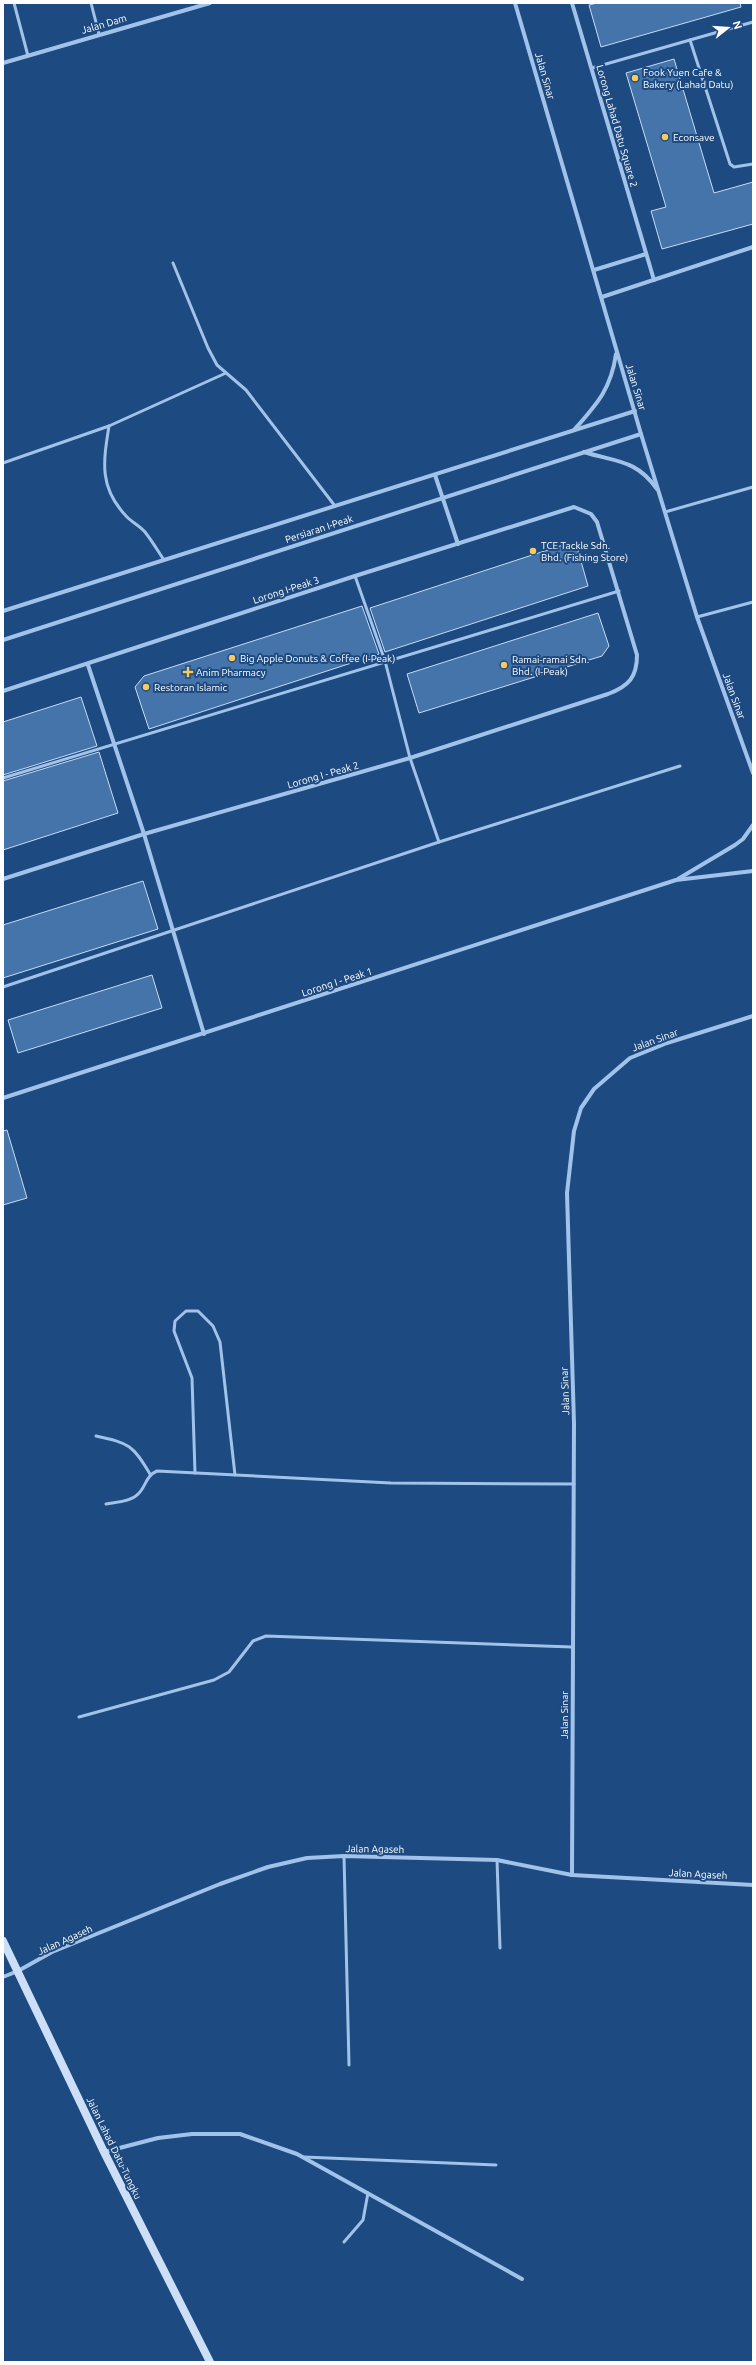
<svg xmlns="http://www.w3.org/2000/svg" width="756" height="2365" font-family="Ubuntu,sans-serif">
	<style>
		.building { fill: #4574aa; stroke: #c5dcf7 }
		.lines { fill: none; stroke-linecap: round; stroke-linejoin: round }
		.service { stroke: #a1c3e9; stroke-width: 3 }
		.minor { stroke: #a1c3e9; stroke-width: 4 }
		.secondary { stroke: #ccdff7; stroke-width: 8 }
		.poi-dot { fill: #f9ca5f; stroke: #1d4a80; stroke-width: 1.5 }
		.labels { text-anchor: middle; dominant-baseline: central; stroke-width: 4; stroke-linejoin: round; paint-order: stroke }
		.street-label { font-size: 10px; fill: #fff; stroke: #1d4a80 }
		.poi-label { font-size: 10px; fill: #fff; stroke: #1d4a80; text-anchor: start }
	</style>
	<rect width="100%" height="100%" fill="#1d4a80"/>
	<g class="building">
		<polygon points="597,3 740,3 741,7 601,47 589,5"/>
		<polygon points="674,59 714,193 753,182 753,224 662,249 651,211 666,207 626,73"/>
		<polygon points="566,544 577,547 588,586 385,652 370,608"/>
		<polygon points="362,606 379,654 149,729 135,687 144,676"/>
		<polygon points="598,613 609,646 602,656 419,713 407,674"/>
		<polygon points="81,697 97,746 3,775 3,722"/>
		<polygon points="99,752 118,813 3,850 3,781"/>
		<polygon points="143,881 158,929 3,978 3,925"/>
		<polygon points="152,975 162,1008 18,1053 8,1020"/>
		<polygon points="7,1130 27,1198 3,1205 3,1131"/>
	</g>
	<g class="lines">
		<g class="service">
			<polyline points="14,3 28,56"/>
			<polyline points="91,3 99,34"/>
			<polyline points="690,40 730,164 734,167 753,164"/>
			<polyline points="592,68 753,22"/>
			<polyline points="173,263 208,348 217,365 246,390 335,506"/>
			<path d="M109,426c-6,37 -10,62 18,91 5,5 13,9 18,15 7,9 13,19 19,28"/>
			<polyline points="3,463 109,426 226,373"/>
			<polyline points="665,512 753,487"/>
			<polyline points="355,576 385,661 410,758 439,842"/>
			<polyline points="697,617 753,602"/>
			<polyline points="3,778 619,591"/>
			<polyline points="3,987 439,842 680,766"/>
			<path d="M96,1436c33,7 37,9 54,38"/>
			<polyline points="195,1473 192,1378 174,1331 175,1321 186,1311 198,1311 213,1326 220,1342 235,1475"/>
			<path d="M106,1504c9,-2 24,-2 31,-9 9,-7 8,-19 20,-24l234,12 183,1"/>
			<polyline points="79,1717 214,1680 229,1672 253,1641 266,1636 572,1647"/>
			<polyline points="344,1856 349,2065"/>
			<polyline points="497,1860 500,1948"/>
			<polyline points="304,2157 496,2165"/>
			<polyline points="344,2242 363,2220 368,2193"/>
		</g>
		<g class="minor">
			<polyline points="515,3 641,434 697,617 753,773"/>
			<polyline points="572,3 654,280"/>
			<polyline points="3,63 210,3"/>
			<polyline points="594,270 646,254"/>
			<polyline points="602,297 753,247"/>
			<path d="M574,430c23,-26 37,-41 42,-76"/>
			<path d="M584,452c31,10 52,7 73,37"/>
			<polyline points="435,475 458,544"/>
			<polyline points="3,611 635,411"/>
			<polyline points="3,640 641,434"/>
			<polyline points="88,665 144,834 204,1034"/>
			<path d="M3,691l352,-115 219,-69 17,7 6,8 40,133c0,22 -8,31 -29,39l-198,64 -266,76 -141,45"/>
			<polyline points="678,879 735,845 743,839 753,825"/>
			<polyline points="3,1098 676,880 753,871"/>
			<polyline points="572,1875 574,1423 567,1193 574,1131 581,1108 594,1089 630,1058 667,1043 753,1016"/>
			<polyline points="3,1977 18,1971 52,1952 220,1884 268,1867 307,1858 344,1856 497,1860 572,1875 753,1885"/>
			<polyline points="104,2152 158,2138 192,2134 240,2134 297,2154 522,2279"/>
		</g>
		<polyline class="secondary" points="3,1941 104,2152 210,2362"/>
	</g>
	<g class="poi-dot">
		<circle cx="635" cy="78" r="4"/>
		<circle cx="665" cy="137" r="4"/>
		<circle cx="533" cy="551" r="4"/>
		<circle cx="232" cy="658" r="4"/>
		<circle cx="504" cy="665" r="4"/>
		<path d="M186 666h4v4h4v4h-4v4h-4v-4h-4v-4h4z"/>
		<circle cx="146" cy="687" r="4"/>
	</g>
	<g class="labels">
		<g class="street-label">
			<text transform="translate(104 24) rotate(-16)">Jalan Dam</text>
			<text transform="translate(545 76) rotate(74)">Jalan Sinar</text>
			<text transform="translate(617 126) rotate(74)">Lorong Lahad Datu Square 2</text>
			<text transform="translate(636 387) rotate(73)">Jalan Sinar</text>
			<text transform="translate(319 529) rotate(-18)">Persiaran I-Peak</text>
			<text transform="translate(286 590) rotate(-18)">Lorong I-Peak 3</text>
			<text transform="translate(734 696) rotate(70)">Jalan Sinar</text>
			<text transform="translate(323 775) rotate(-16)">Lorong I - Peak 2</text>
			<text transform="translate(337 982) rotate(-18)">Lorong I - Peak 1</text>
			<text transform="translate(655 1040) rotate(-20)">Jalan Sinar</text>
			<text transform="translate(565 1391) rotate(-92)">Jalan Sinar</text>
			<text transform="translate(564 1715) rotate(-90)">Jalan Sinar</text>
			<text transform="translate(375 1849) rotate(1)">Jalan Agaseh</text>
			<text transform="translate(698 1874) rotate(3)">Jalan Agaseh</text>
			<text transform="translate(65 1940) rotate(-24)">Jalan Agaseh</text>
			<text transform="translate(114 2148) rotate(64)">Jalan Lahad Datu-Tungku</text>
		</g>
		<g class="poi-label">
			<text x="643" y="72">Fook Yuen Cafe &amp;<tspan x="643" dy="12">Bakery (Lahad Datu)</tspan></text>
			<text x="673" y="137">Econsave</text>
			<text x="541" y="545">TCE Tackle Sdn.<tspan x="541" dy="12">Bhd. (Fishing Store)</tspan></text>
			<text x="240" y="658">Big Apple Donuts &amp; Coffee (I-Peak)</text>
			<text x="512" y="659">Ramai-ramai Sdn.<tspan x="512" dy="12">Bhd. (I-Peak)</tspan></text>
			<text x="196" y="672">Anim Pharmacy</text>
			<text x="154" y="687">Restoran Islamic</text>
		</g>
	</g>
	<rect width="756" height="2365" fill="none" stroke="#ffffff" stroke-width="8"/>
	<g transform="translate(728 28) rotate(73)" stroke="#1d4a80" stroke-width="3" paint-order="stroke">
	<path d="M0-3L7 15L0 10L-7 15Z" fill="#ffffff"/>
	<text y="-6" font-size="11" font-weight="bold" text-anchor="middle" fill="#ffffff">N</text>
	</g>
</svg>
